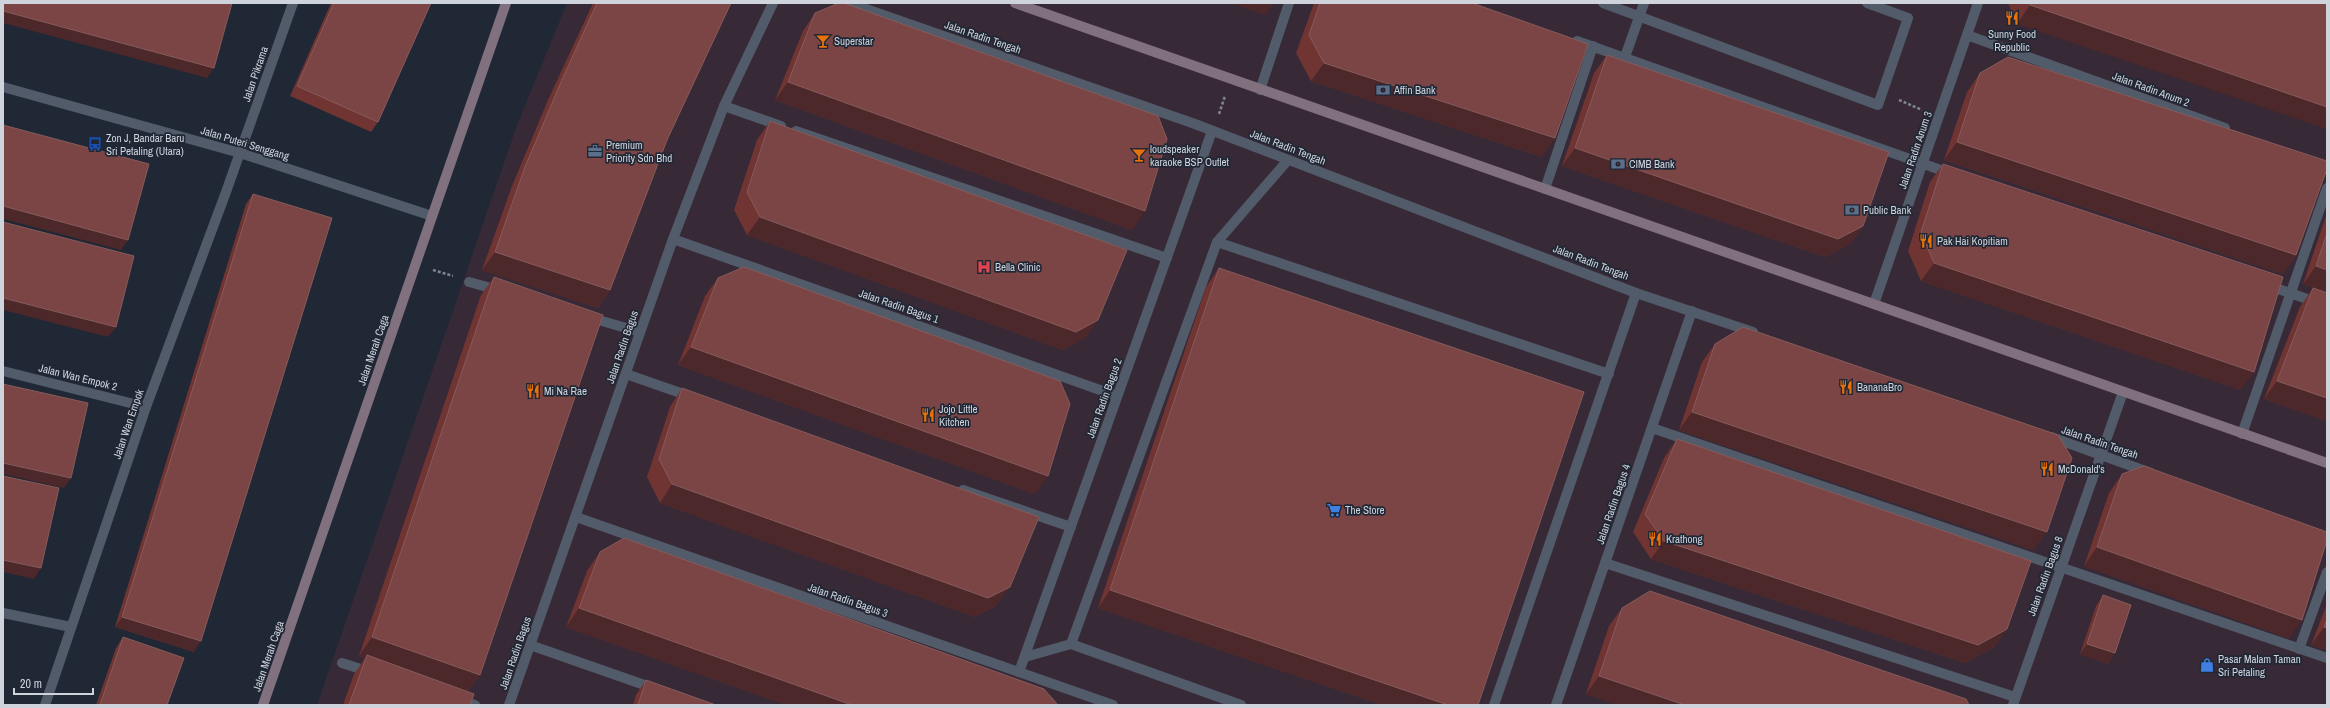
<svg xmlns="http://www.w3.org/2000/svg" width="2330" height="708" font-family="'Archivo Narrow',sans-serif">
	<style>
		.commercial { fill: #372936 }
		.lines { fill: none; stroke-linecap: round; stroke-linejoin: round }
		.path { stroke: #7f8590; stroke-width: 2.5; stroke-dasharray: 3 2; stroke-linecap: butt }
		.lane { stroke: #525b6a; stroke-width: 10 }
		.street { stroke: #525b6a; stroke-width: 10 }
		.secondary { stroke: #81707d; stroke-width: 10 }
		.wall { fill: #703432 }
		.shaded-wall { fill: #4c282b }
		.building { fill: #7a4544; stroke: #875b5c }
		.labels { text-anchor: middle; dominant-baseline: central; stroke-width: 3.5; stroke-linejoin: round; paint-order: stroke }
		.poi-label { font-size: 11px; fill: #ced3dc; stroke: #202735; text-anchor: start }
		.street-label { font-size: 11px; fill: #ced3dc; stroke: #202735 }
	</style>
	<rect width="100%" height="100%" fill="#202735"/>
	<polygon class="commercial" points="567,3 2327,3 2327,705 317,705 517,125"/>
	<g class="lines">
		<g class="path">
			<polyline points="1899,100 1922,110"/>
			<polyline points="1219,114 1225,96"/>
			<polyline points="433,270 453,276"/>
		</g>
		<g class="lane">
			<polyline points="1603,3 1878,105 1908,18 1867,3"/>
			<polyline points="1577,41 1952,174"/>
			<polyline points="1625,57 1644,3"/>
			<polyline points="724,106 781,126"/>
			<polyline points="796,131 1167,258"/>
			<polyline points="1545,189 1593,46"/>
			<polyline points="1217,242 1609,374"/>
			<polyline points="469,282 498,290"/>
			<polyline points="2267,285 2327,306"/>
			<polyline points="588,317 640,332"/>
			<polyline points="626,374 692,397"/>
			<polyline points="1652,428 2327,658"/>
			<polyline points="2242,434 2327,188"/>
			<polyline points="963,490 1071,527"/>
			<polyline points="1071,644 1217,242 1288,160"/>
			<polyline points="530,645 656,689"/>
			<polyline points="2299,649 2327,572"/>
			<polyline points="1025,657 1071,644 1241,705"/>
			<polyline points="342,663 370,672"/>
			<polyline points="458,700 475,705"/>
			<polyline points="1494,705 1636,293"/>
		</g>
		<g class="street">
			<polyline points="849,3 1195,124 1636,293 1753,332"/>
			<polyline points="1967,35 2225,128"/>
			<polyline points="3,87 240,153 432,216"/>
			<polyline points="1260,90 1289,3"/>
			<polyline points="673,239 1117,396"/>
			<polyline points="1874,304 1978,3"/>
			<polyline points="3,371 146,407"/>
			<polyline points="2051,437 2151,473"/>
			<polyline points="576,517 1113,705"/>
			<polyline points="1605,563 2015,697"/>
			<polyline points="3,613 71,627"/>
			<polyline points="1019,672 1212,131"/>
			<polyline points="45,705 146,407 226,192 293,3"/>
			<polyline points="509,705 673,239 724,106 773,3"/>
			<polyline points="1556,705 1692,311"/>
			<polyline points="2013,705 2123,392"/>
		</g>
		<g class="secondary">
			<polyline points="1015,3 2327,463"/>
			<polyline points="263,705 506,3"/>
		</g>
	</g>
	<g class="wall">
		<polygon points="331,3 431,3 378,122 371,132 290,96"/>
		<polygon points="593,3 731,3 667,140 610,290 598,308 482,270 512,186 548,100"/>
		<polygon points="1314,3 1472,3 1542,157 1311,81 1296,53"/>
		<polygon points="2008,3 2327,3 2017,24"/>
		<polygon points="815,13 1132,230 775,100 803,31"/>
		<polygon points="1607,55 1863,226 1850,244 1825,257 1562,166 1594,73"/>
		<polygon points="1980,73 2296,255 2283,274 1944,160 1967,92"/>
		<polygon points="770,121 1098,320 1085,338 1063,350 747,235 734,210 757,140"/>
		<polygon points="1943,164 2241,390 1921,281 1908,251 1930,182"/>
		<polygon points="253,194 194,652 115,627 246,204"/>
		<polygon points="2327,213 2327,293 2303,284"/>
		<polygon points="1219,268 1478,705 1382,705 1098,608 1206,287"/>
		<polygon points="494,277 468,692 470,705 343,705 354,674 365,658 359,656 481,295"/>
		<polygon points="718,278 1035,494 678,365 705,296"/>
		<polygon points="2313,288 2327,293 2327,421 2264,399 2300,307"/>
		<polygon points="1715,344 2034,550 1679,430 1702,362"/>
		<polygon points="682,388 997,605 975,617 660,503 647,477 670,407"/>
		<polygon points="1677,439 2007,629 1994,647 1965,663 1651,559 1633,532 1664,458"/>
		<polygon points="2122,474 2289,638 2084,566 2109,493"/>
		<polygon points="600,552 1058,705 787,705 566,627 587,571"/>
		<polygon points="2103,595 2115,653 2108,664 2080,654 2096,606"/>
		<polygon points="2327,604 2327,650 2311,645"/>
		<polygon points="1622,608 1969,705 1618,705 1586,694 1609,626"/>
		<polygon points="123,637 167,705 96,705 116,648"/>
		<polygon points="646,680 716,705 633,705 636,695"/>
	</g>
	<g class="shaded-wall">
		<polygon points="1230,3 1274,3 1265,15"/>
		<polygon points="2030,5 2327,107 2327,129 2017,24"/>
		<polygon points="3,11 214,68 207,78 3,23"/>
		<polygon points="1324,63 1555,138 1542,157 1311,81"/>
		<polygon points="788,82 1145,211 1132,230 775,100"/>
		<polygon points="1957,142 2296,255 2283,274 1944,160"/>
		<polygon points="1575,148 1863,226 1850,244 1825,257 1562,166"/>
		<polygon points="3,206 128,240 121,250 3,219"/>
		<polygon points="760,217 1098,320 1085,338 1063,350 747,235"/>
		<polygon points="495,252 610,290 598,308 482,270"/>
		<polygon points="1934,263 2254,372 2241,390 1921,281"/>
		<polygon points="2316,266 2327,270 2327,293 2303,284"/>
		<polygon points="3,298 116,327 108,337 3,310"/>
		<polygon points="691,347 1048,476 1035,494 678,365"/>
		<polygon points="2277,381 2327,398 2327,421 2264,399"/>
		<polygon points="1692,412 2047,532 2034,550 1679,430"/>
		<polygon points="3,463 71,478 64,488 3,474"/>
		<polygon points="672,484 1010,587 997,605 975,617 660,503"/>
		<polygon points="1664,541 2007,629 1994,647 1965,663 1651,559"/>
		<polygon points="2097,547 2302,620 2289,638 2084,566"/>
		<polygon points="3,560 41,568 34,579 3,572"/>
		<polygon points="1110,590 1448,705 1382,705 1098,608"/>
		<polygon points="579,608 852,705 787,705 566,627"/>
		<polygon points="122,617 201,641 194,652 115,627"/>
		<polygon points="2324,627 2327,628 2327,650 2311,645"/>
		<polygon points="372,637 480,675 467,693 367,655 365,658 359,656"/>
		<polygon points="2087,644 2115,653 2108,664 2080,654"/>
		<polygon points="1599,676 1685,705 1618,705 1586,694"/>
	</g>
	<g class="building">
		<polygon points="3,3 232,3 214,68 3,11"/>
		<polygon points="334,3 431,3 378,122 297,86"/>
		<polygon points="597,3 731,3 667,140 610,290 495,252 525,167 561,82"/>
		<polygon points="839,3 844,3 1158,116 1167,139 1145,211 788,82 815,13"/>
		<polygon points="1320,3 1472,3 1588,44 1555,138 1324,63 1309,35"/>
		<polygon points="2029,3 2327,3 2327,107 2030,5"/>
		<polygon points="1607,55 1889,152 1863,226 1838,239 1575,148"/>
		<polygon points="2008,57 2327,161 2327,169 2296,255 1957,142 1980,73"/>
		<polygon points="770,121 1127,250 1098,320 1076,332 760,217 747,192"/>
		<polygon points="3,125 149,164 128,240 3,206"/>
		<polygon points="1943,164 2283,277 2254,372 1934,263 1921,232"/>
		<polygon points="253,194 332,218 201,641 122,617"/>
		<polygon points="3,222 134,256 116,327 3,298"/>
		<polygon points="2327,233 2327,270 2316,266"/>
		<polygon points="744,267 1060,381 1070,404 1048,476 691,347 718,278"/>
		<polygon points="1219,268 1584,392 1478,705 1448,705 1110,590"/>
		<polygon points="494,277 603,315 480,675 372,637"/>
		<polygon points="2313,288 2327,293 2327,398 2277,381"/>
		<polygon points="1743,327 2058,435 2072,458 2047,532 1692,412 1715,344"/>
		<polygon points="3,384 88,403 71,478 3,463"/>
		<polygon points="682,388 1039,517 1010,587 988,598 672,484 659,459"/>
		<polygon points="1677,439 2031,561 2007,629 1978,645 1664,541 1645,514"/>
		<polygon points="2144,466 2327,532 2327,540 2302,620 2097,547 2122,474"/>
		<polygon points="3,476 59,488 41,568 3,560"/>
		<polygon points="624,538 1044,689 1058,705 852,705 579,608 600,552"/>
		<polygon points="1650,591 1966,699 1969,705 1685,705 1599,676 1622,608"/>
		<polygon points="2103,595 2131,605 2115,653 2087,644"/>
		<polygon points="2327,619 2327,628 2324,627"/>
		<polygon points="123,637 184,658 167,705 100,705"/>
		<polygon points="367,655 474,694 470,705 349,705"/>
		<polygon points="646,680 716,705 638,705"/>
	</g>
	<defs>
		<symbol id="restaurant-bare" viewBox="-9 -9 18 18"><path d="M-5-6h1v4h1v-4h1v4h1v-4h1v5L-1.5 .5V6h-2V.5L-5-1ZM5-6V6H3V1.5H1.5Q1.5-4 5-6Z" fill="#e8710a" stroke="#202735" stroke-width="2.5" paint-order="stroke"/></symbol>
		<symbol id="bar-bare" viewBox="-9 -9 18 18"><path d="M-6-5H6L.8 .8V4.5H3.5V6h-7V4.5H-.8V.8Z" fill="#e8710a" stroke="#202735" stroke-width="2.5" paint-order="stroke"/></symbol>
		<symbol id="bank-bare" viewBox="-9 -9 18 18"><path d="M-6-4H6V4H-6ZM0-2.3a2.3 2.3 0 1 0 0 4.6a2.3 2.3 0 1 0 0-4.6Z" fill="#5c6f8a" stroke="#202735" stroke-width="2.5" paint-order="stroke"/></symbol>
		<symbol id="bus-bare" viewBox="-9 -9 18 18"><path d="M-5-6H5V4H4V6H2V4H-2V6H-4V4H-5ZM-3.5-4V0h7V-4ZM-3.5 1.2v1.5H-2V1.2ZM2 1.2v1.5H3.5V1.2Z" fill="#1a4fb4" stroke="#202735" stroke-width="2.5" paint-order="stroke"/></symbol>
		<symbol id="office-bare" viewBox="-9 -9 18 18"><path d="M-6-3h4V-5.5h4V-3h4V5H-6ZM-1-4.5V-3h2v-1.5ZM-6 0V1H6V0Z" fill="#5c6f8a" stroke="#202735" stroke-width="2.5" paint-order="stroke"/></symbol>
		<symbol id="hospital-bare" viewBox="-9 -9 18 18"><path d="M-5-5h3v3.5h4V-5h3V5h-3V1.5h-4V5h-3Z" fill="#e0444e" stroke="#202735" stroke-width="2.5" paint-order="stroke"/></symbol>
		<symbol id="supermarket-bare" viewBox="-9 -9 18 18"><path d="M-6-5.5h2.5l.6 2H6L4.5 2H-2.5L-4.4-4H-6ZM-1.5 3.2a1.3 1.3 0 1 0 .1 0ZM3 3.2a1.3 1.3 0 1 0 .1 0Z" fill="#3f7fe0" stroke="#202735" stroke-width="2.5" paint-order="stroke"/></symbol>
		<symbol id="shop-bare" viewBox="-9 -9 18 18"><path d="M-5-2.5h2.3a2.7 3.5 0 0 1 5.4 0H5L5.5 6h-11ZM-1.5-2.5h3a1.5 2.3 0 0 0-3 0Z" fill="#3f7fe0" stroke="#202735" stroke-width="2.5" paint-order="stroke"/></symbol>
	</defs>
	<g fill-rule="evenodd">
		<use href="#restaurant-bare" x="2002" y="8" width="20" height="20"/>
		<use href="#bar-bare" x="813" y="31" width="20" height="20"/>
		<use href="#bank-bare" x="1373" y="80" width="20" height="20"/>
		<use href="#bus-bare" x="85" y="134" width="20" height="20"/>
		<use href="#office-bare" x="585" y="141" width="20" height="20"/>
		<use href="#bar-bare" x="1129" y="145" width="20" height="20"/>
		<use href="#bank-bare" x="1608" y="154" width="20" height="20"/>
		<use href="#bank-bare" x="1842" y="200" width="20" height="20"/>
		<use href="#restaurant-bare" x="1916" y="231" width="20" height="20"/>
		<use href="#hospital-bare" x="974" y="257" width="20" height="20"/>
		<use href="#restaurant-bare" x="1836" y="377" width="20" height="20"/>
		<use href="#restaurant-bare" x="523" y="381" width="20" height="20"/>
		<use href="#restaurant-bare" x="918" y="405" width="20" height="20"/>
		<use href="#restaurant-bare" x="2037" y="459" width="20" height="20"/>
		<use href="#supermarket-bare" x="1324" y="500" width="20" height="20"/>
		<use href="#restaurant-bare" x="1645" y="529" width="20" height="20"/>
		<use href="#shop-bare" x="2197" y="655" width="20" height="20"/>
	</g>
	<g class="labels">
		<g class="poi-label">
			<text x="2012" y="34" text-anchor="middle">Sunny Food<tspan x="2012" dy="13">Republic</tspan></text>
			<text x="834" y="41">Superstar</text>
			<text x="1394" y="90">Affin Bank</text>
			<text x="106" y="138">Zon J, Bandar Baru<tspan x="106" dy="13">Sri Petaling (Utara)</tspan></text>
			<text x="606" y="145">Premium<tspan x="606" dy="13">Priority Sdn Bhd</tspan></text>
			<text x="1150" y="149">loudspeaker<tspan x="1150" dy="13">karaoke BSP Outlet</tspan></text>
			<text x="1629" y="164">CIMB Bank</text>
			<text x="1863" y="210">Public Bank</text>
			<text x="1937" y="241">Pak Hai Kopitiam</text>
			<text x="995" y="267">Bella Clinic</text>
			<text x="1857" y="387">BananaBro</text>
			<text x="544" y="391">Mi Na Rae</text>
			<text x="939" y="409">Jojo Little<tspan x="939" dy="13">Kitchen</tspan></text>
			<text x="2058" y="469">McDonald's</text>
			<text x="1345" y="510">The Store</text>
			<text x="1666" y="539">Krathong</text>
			<text x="2218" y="659">Pasar Malam Taman<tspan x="2218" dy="13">Sri Petaling</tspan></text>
		</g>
		<g class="street-label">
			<text transform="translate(983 37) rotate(19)">Jalan Radin Tengah</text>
			<text transform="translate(255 74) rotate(-71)">Jalan Pikrama</text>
			<text transform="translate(2151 89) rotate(20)">Jalan Radin Anum 2</text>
			<text transform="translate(245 143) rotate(17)">Jalan Puteri Senggang</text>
			<text transform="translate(1288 147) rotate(21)">Jalan Radin Tengah</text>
			<text transform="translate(1915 150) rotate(-71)">Jalan Radin Anum 3</text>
			<text transform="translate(1591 262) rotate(21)">Jalan Radin Tengah</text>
			<text transform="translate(899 306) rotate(19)">Jalan Radin Bagus 1</text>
			<text transform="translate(622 347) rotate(-71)">Jalan Radin Bagus</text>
			<text transform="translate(373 350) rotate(-71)">Jalan Merah Caga</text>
			<text transform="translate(78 377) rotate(14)">Jalan Wan Empok 2</text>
			<text transform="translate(1104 398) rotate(-70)">Jalan Radin Bagus 2</text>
			<text transform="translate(128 424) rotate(-71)">Jalan Wan Empok</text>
			<text transform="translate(2100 442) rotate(19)">Jalan Radin Tengah</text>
			<text transform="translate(1613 504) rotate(-71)">Jalan Radin Bagus 4</text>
			<text transform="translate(2045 576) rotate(-70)">Jalan Radin Bagus 8</text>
			<text transform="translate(848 600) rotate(19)">Jalan Radin Bagus 3</text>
			<text transform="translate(515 653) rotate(-71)">Jalan Radin Bagus</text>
			<text transform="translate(268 656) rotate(-71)">Jalan Merah Caga</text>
		</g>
	</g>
	<rect width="2330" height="708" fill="none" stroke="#ced3dc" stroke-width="8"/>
	<path d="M14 688v6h79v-6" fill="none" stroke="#ced3dc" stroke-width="2"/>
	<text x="20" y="688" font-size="12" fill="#ced3dc" stroke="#202735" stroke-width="3" paint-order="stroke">20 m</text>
</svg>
